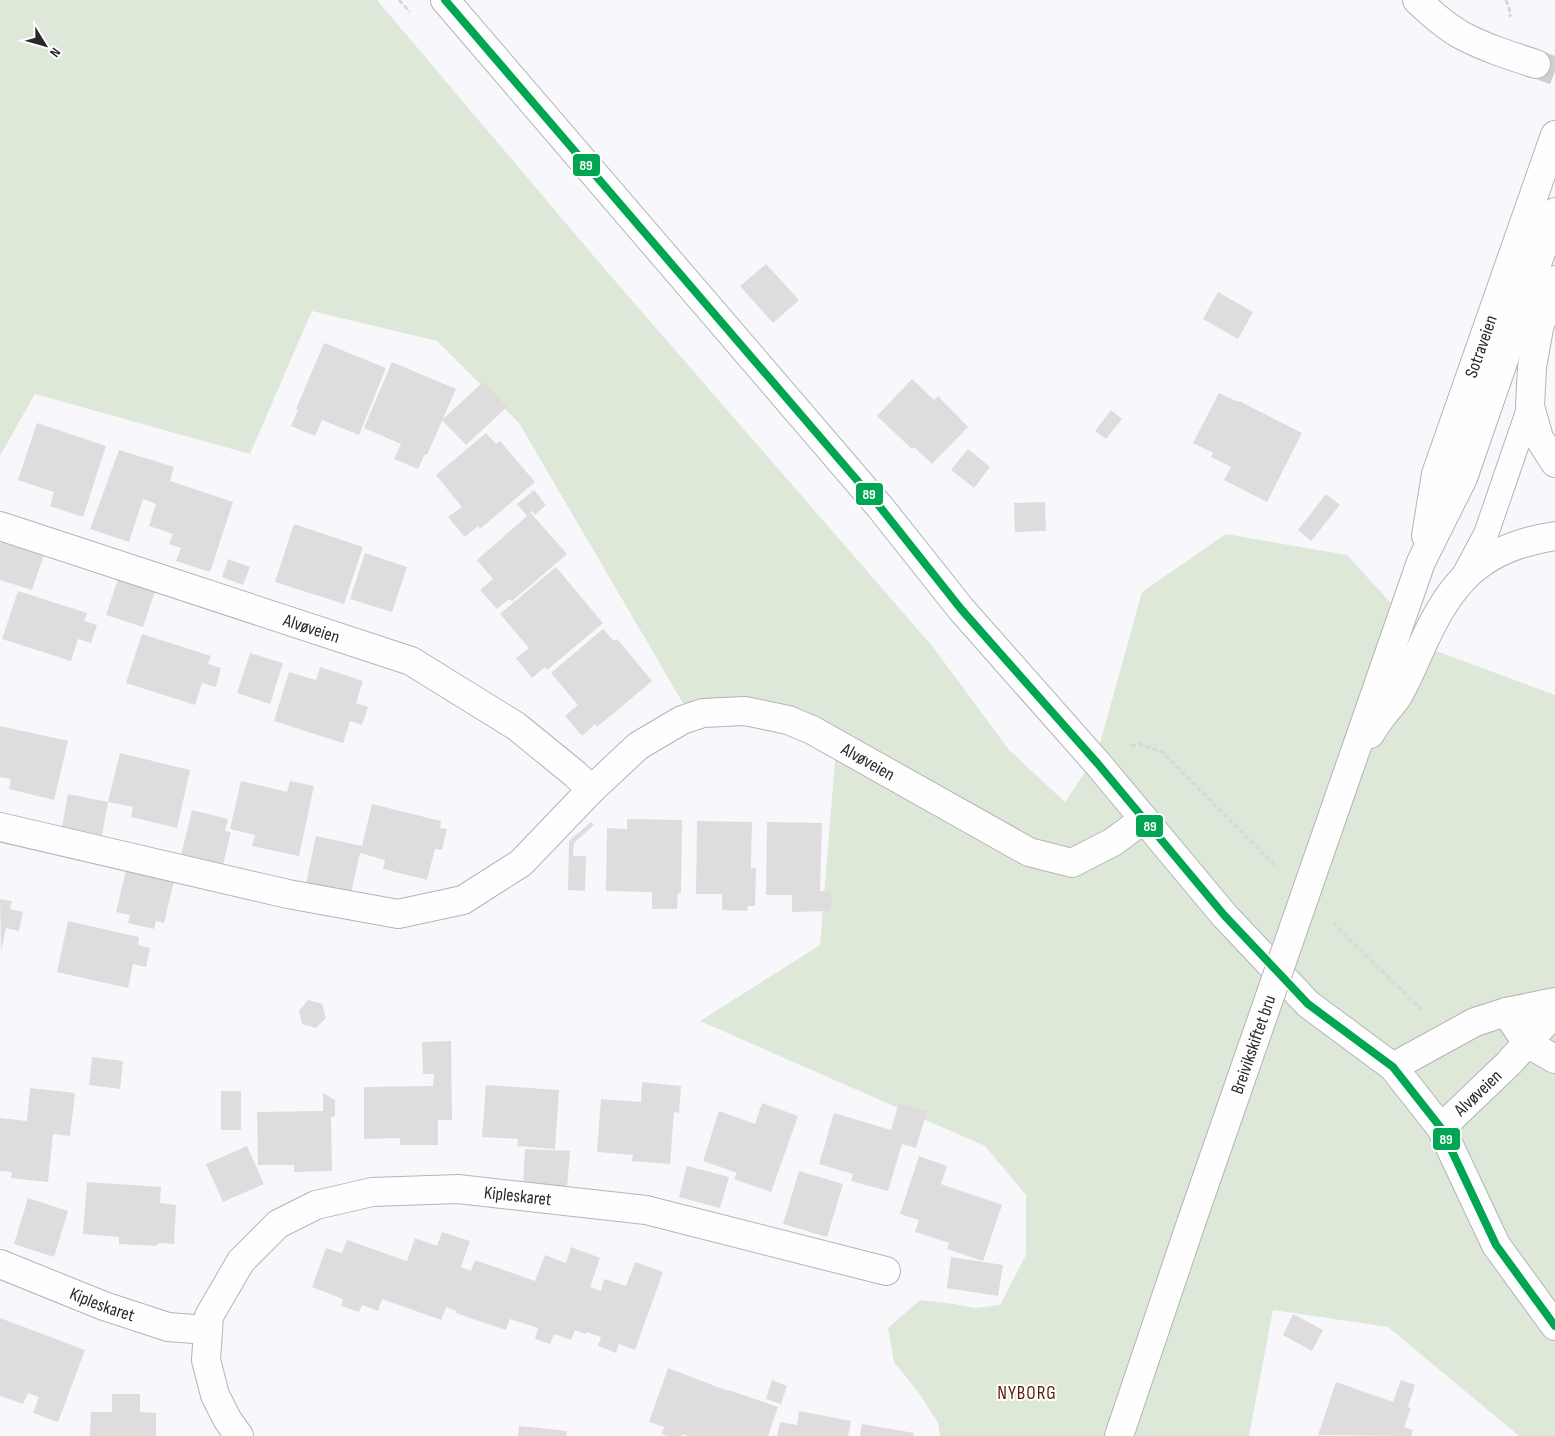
<svg xmlns="http://www.w3.org/2000/svg" width="1555" height="1436" font-family="'Sofia Sans Condensed',sans-serif">
	<style>
		.green { fill: #dee8d8 }
		.building { fill: #dedcdd }
		.lines { fill: none; stroke-linecap: round; stroke-linejoin: round }
		.trunk-tunnel { stroke: #cfcfd2; stroke-width: 28; stroke-dasharray: 28 14; stroke-linecap: butt }
		.service-casing { stroke: #b4b4b8; stroke-width: 26 }
		.minor-casing { stroke: #b4b4b8; stroke-width: 30 }
		.secondary-casing { stroke: #b4b4b8; stroke-width: 30 }
		.trunk-casing { stroke: #b4b4b8; stroke-width: 30 }
		.path { stroke: #d8d8d9; stroke-width: 3; stroke-dasharray: 5 2.5; stroke-linecap: butt }
		.service { stroke: #fefeff; stroke-width: 24 }
		.minor { stroke: #fefeff; stroke-width: 28 }
		.secondary { stroke: #fefeff; stroke-width: 28 }
		.trunk { stroke: #fefeff; stroke-width: 28 }
		.trunk-bridge-casing { stroke: #b4b4b8; stroke-width: 30; stroke-linecap: butt }
		.trunk-bridge { stroke: #fefeff; stroke-width: 28 }
		.bus-1-casing { stroke: #fff; stroke-width: 11 }
		.bus-1 { stroke: #00a651; stroke-width: 8 }
		.labels { text-anchor: middle; dominant-baseline: central; stroke-width: 4; stroke-linejoin: round; paint-order: stroke }
		.street-label { font-size: 18px; fill: #29292c; stroke: #fff }
		.neighbourhood-label { font-size: 19px; letter-spacing: 1px; fill: #5e1e03; stroke: #fff }
		.line-badge { stroke: #fff; stroke-width: 2 }
		.badge-label { font-size: 14px; text-anchor: middle; font-weight: bold; fill: #fff }
	</style>
	<rect width="100%" height="100%" fill="#f8f8fc"/>
	<polygon class="green" points="0,0 377,0 603,267 933,647 1009,750 1065,802 1097,754 1142,592 1226,534 1347,555 1434,650 1555,695 1555,1436 1519,1436 1388,1327 1273,1310 1249,1436 940,1436 938,1423 919,1393 894,1362 888,1328 920,1300 954,1304 975,1308 1000,1305 1026,1255 1026,1195 985,1146 700,1021 820,945 836,749 763,711 687,710 519,423 437,341 312,311 250,454 35,394 0,456"/>
	<g class="building">
		<polygon points="766,264 799,300 773,323 740,286"/>
		<polygon points="1218,292 1253,312 1238,339 1203,319"/>
		<polygon points="324,343 386,368 359,435 322,420 315,436 291,426 298,410 296,409"/>
		<polygon points="392,362 456,389 427,455 425,454 418,469 394,459 401,444 364,428"/>
		<polygon points="912,379 934,400 938,396 968,427 932,464 914,447 912,449 877,416"/>
		<polygon points="483,382 507,407 466,445 442,420"/>
		<polygon points="1219,393 1238,402 1239,401 1302,433 1267,502 1224,480 1231,467 1211,457 1213,453 1193,443"/>
		<polygon points="1111,410 1122,419 1106,439 1095,431"/>
		<polygon points="37,423 106,446 83,517 50,506 54,492 18,480"/>
		<polygon points="486,433 496,444 500,441 535,482 480,529 478,526 465,537 448,517 462,507 436,475"/>
		<polygon points="968,449 990,467 974,488 951,470"/>
		<polygon points="119,450 174,467 170,481 233,502 210,572 176,561 181,548 169,544 173,534 149,526 156,504 143,499 129,542 90,529"/>
		<polygon points="534,490 546,505 535,515 532,511 530,512 567,554 512,601 509,599 497,609 480,590 493,579 477,560 527,516 517,504"/>
		<polygon points="1326,494 1340,505 1311,541 1298,530"/>
		<polygon points="1045,502 1046,531 1015,532 1014,503"/>
		<polygon points="294,524 363,547 344,604 275,582"/>
		<polygon points="2,538 45,552 32,590 0,580 0,545"/>
		<polygon points="365,553 407,567 392,612 350,599"/>
		<polygon points="228,559 250,567 243,585 222,577"/>
		<polygon points="556,567 603,623 547,670 545,667 532,678 516,658 529,648 500,614"/>
		<polygon points="119,576 156,588 143,627 106,615"/>
		<polygon points="18,591 87,613 84,621 97,625 91,643 78,639 71,661 2,639"/>
		<polygon points="603,629 614,641 617,639 652,681 597,727 595,724 582,736 565,716 578,705 551,673"/>
		<polygon points="142,634 211,656 208,664 221,668 216,687 202,683 195,705 126,683"/>
		<polygon points="250,653 283,663 270,704 237,693"/>
		<polygon points="320,667 363,681 356,703 368,707 362,725 350,721 343,743 274,721 289,672 316,680"/>
		<polygon points="0,726 68,741 54,800 9,789 11,779 0,777"/>
		<polygon points="120,753 190,770 177,828 131,817 133,807 108,802"/>
		<polygon points="241,781 287,792 290,781 314,786 299,856 252,846 255,835 230,829"/>
		<polygon points="68,794 108,802 102,835 62,827"/>
		<polygon points="372,804 441,821 440,828 447,829 442,850 435,849 427,880 383,869 385,860 360,853 351,893 306,884 316,836 362,846"/>
		<polygon points="192,810 228,819 225,831 231,832 223,865 181,855"/>
		<polygon points="627,819 682,820 681,893 678,893 677,909 652,909 652,892 606,891 607,828 627,829"/>
		<polygon points="697,821 752,822 751,868 756,868 755,906 748,906 747,911 722,910 722,894 696,894"/>
		<polygon points="591,822 594,825 574,843 573,856 586,856 585,891 568,890 569,841"/>
		<polygon points="767,822 822,823 820,891 832,892 831,911 792,912 792,895 766,895"/>
		<polygon points="126,870 174,881 164,923 156,921 154,929 128,923 130,915 116,912"/>
		<polygon points="0,899 12,901 10,909 23,912 19,931 6,928 1,951"/>
		<polygon points="68,921 139,937 138,945 150,948 146,967 133,964 128,988 57,972"/>
		<polygon points="308,1000 322,1004 326,1018 316,1028 302,1024 299,1011"/>
		<polygon points="451,1041 452,1120 438,1120 438,1145 400,1145 400,1138 364,1139 364,1087 433,1086 434,1074 423,1074 422,1042"/>
		<polygon points="92,1057 123,1061 120,1089 89,1085"/>
		<polygon points="642,1082 681,1086 679,1113 674,1112 670,1164 632,1161 633,1155 597,1152 601,1099 641,1102"/>
		<polygon points="486,1085 559,1090 555,1149 517,1146 518,1139 482,1137"/>
		<polygon points="30,1088 75,1093 70,1136 53,1134 48,1182 11,1178 12,1172 0,1171 0,1118 27,1121"/>
		<rect x="221" y="1091" width="20" height="39"/>
		<polygon points="323,1093 335,1100 335,1116 331,1117 332,1171 294,1172 294,1165 258,1165 257,1112 323,1111"/>
		<polygon points="762,1103 798,1116 771,1192 734,1179 737,1173 703,1161 719,1111 755,1124"/>
		<polygon points="899,1103 927,1111 916,1148 902,1144 888,1191 851,1181 853,1174 819,1164 834,1113 891,1130"/>
		<polygon points="247,1146 264,1184 223,1202 206,1164"/>
		<polygon points="525,1149 570,1151 567,1187 523,1184"/>
		<polygon points="919,1156 947,1166 941,1184 1002,1205 983,1261 947,1249 949,1243 915,1232 919,1220 900,1214"/>
		<polygon points="687,1166 729,1177 720,1208 679,1197"/>
		<polygon points="799,1171 843,1184 827,1237 783,1224"/>
		<polygon points="87,1182 161,1187 160,1203 176,1205 174,1244 158,1243 157,1246 119,1244 119,1237 83,1234"/>
		<polygon points="28,1198 68,1211 54,1257 14,1244"/>
		<polygon points="442,1232 470,1241 461,1267 471,1271 475,1260 535,1281 545,1255 566,1263 571,1247 600,1258 590,1287 601,1291 604,1279 626,1286 635,1262 663,1272 635,1350 619,1344 616,1353 598,1346 601,1337 586,1332 585,1334 575,1330 571,1340 554,1334 550,1344 535,1339 538,1328 510,1319 506,1330 456,1313 457,1311 446,1307 441,1320 382,1299 378,1311 362,1305 359,1312 341,1306 343,1299 312,1287 326,1248 342,1253 347,1240 407,1261 415,1238 437,1246"/>
		<polygon points="951,1257 1003,1265 998,1296 947,1288"/>
		<polygon points="1293,1314 1323,1330 1312,1351 1283,1335"/>
		<polygon points="0,1318 85,1350 58,1422 33,1413 39,1397 28,1393 23,1404 0,1396"/>
		<polygon points="668,1368 728,1391 729,1390 778,1407 768,1436 688,1436 683,1434 682,1436 668,1436 662,1434 664,1427 649,1422"/>
		<polygon points="772,1380 787,1386 781,1404 766,1399"/>
		<polygon points="1401,1380 1415,1385 1408,1407 1411,1408 1404,1427 1413,1430 1411,1436 1318,1435 1336,1382 1393,1402"/>
		<polygon points="112,1394 140,1394 140,1412 156,1413 156,1436 90,1436 91,1412 112,1412"/>
		<polygon points="799,1411 851,1421 848,1436 777,1436 780,1422 797,1425"/>
		<polygon points="862,1424 914,1433 913,1436 860,1436"/>
		<polygon points="519,1426 567,1431 566,1436 518,1436"/>
	</g>
	<g class="lines">
		<polyline class="trunk-tunnel" points="1536,64 1555,71"/>
		<defs>
			<polyline id="service" points="1463,577 1486,534 1530,406"/>
			<g id="minor">
				<path id="s1" d="M0,526l411,135 105,65 59,48 16,16"/>
				<path id="s2" d="M0,827l288,67 110,20 65,-14 58,-37 70,-73 47,-44 44,-26 21,-7 42,-2 43,9 24,10 217,122 43,11 41,-21 31,-23"/>
				<polyline points="1506,1012 1527,1043 1555,1059"/>
				<path id="s3" d="M0,1264l104,42 64,21 40,3"/>
				<path id="s4" d="M239,1436l-12,-17 -12,-24 -9,-35 3,-44 32,-55 37,-37 38,-19 56,-13 86,-3 188,21 240,61"/>
			</g>
			<g id="secondary">
				<polyline points="445,0 880,507 961,609 1098,764 1224,915 1308,1004 1393,1067 1441,1128 1496,1245 1555,1326"/>
				<polyline points="1393,1067 1475,1022 1506,1012 1555,1002"/>
				<path id="s5" d="M1441,1128l68,-65 46,-51"/>
			</g>
			<g id="trunk">
				<path d="M1417,0c14,13 29,27 46,36 23,12 48,20 73,28"/>
				<polyline points="1555,280 1539,328 1532,367 1530,406 1539,438 1555,463"/>
				<path id="s6" d="M1426,536l10,-62 119,-339"/>
				<path d="M1370,734c4,-6 8,-13 13,-19 5,-7 12,-13 16,-21 11,-19 18,-39 28,-59 28,-60 61,-89 128,-99"/>
				<polyline points="1350,766 1421,562 1463,478 1555,212"/>
				<polyline points="1119,1436 1191,1223"/>
			</g>
		</defs>
		<use href="#service" class="service-casing"/>
		<use href="#minor" class="minor-casing"/>
		<use href="#secondary" class="secondary-casing"/>
		<use href="#trunk" class="trunk-casing"/>
		<g class="path">
			<polyline points="399,0 410,12"/>
			<polyline points="1506,0 1511,14 1509,17"/>
			<polyline points="1131,746 1139,744 1162,752 1277,867"/>
			<polyline points="1333,923 1422,1010"/>
		</g>
		<use href="#service" class="service"/>
		<use href="#minor" class="minor"/>
		<use href="#secondary" class="secondary"/>
		<use href="#trunk" class="trunk"/>
		<defs>
			<g id="trunk-bridge">
				<path id="s7" d="M1191,1223l159,-457"/>
			</g>
		</defs>
		<use href="#trunk-bridge" class="trunk-bridge-casing"/>
		<use href="#trunk-bridge" class="trunk-bridge"/>
		<defs>
			<polyline id="bus-1" points="445,0 880,507 961,609 1098,764 1224,915 1308,1004 1393,1067 1441,1128 1496,1245 1555,1326"/>
		</defs>
		<use href="#bus-1" class="bus-1-casing"/>
		<use href="#bus-1" class="bus-1"/>
	</g>
	<g class="labels">
		<g class="street-label">
			<text stroke="none"><textPath href="#s6" startOffset="198">Sotraveien</textPath></text>
			<text stroke="none"><textPath href="#s1" startOffset="328">Alvøveien</textPath></text>
			<text stroke="none"><textPath href="#s2" startOffset="958">Alvøveien</textPath></text>
			<text stroke="none"><textPath href="#s7" startOffset="189">Breivikskiftet bru</textPath></text>
			<text stroke="none"><textPath href="#s5" startOffset="51">Alvøveien</textPath></text>
			<text stroke="none"><textPath href="#s4" startOffset="490">Kipleskaret</textPath></text>
			<text stroke="none"><textPath href="#s3" startOffset="110">Kipleskaret</textPath></text>
		</g>
		<g class="neighbourhood-label">
			<text x="1027" y="1393">NYBORG</text>
		</g>
	</g>
	<g class="line-badge">
		<rect x="572" y="153" width="29" height="24" rx="5" fill="#00a651"/>
		<rect x="855" y="482" width="29" height="24" rx="5" fill="#00a651"/>
		<rect x="1135" y="814" width="29" height="24" rx="5" fill="#00a651"/>
		<rect x="1432" y="1127" width="29" height="24" rx="5" fill="#00a651"/>
	</g>
	<g class="badge-label">
		<text x="586" y="170">89</text>
		<text x="869" y="499">89</text>
		<text x="1150" y="831">89</text>
		<text x="1446" y="1144">89</text>
	</g>
	<g transform="translate(45 45) rotate(127)" stroke="#ffffff" stroke-width="4" paint-order="stroke">
	<path d="M0-4L9 19L0 12L-9 19Z" fill="#29292c"/>
	<text y="-8" font-size="14" font-weight="bold" text-anchor="middle" fill="#29292c">N</text>
	</g>
</svg>
